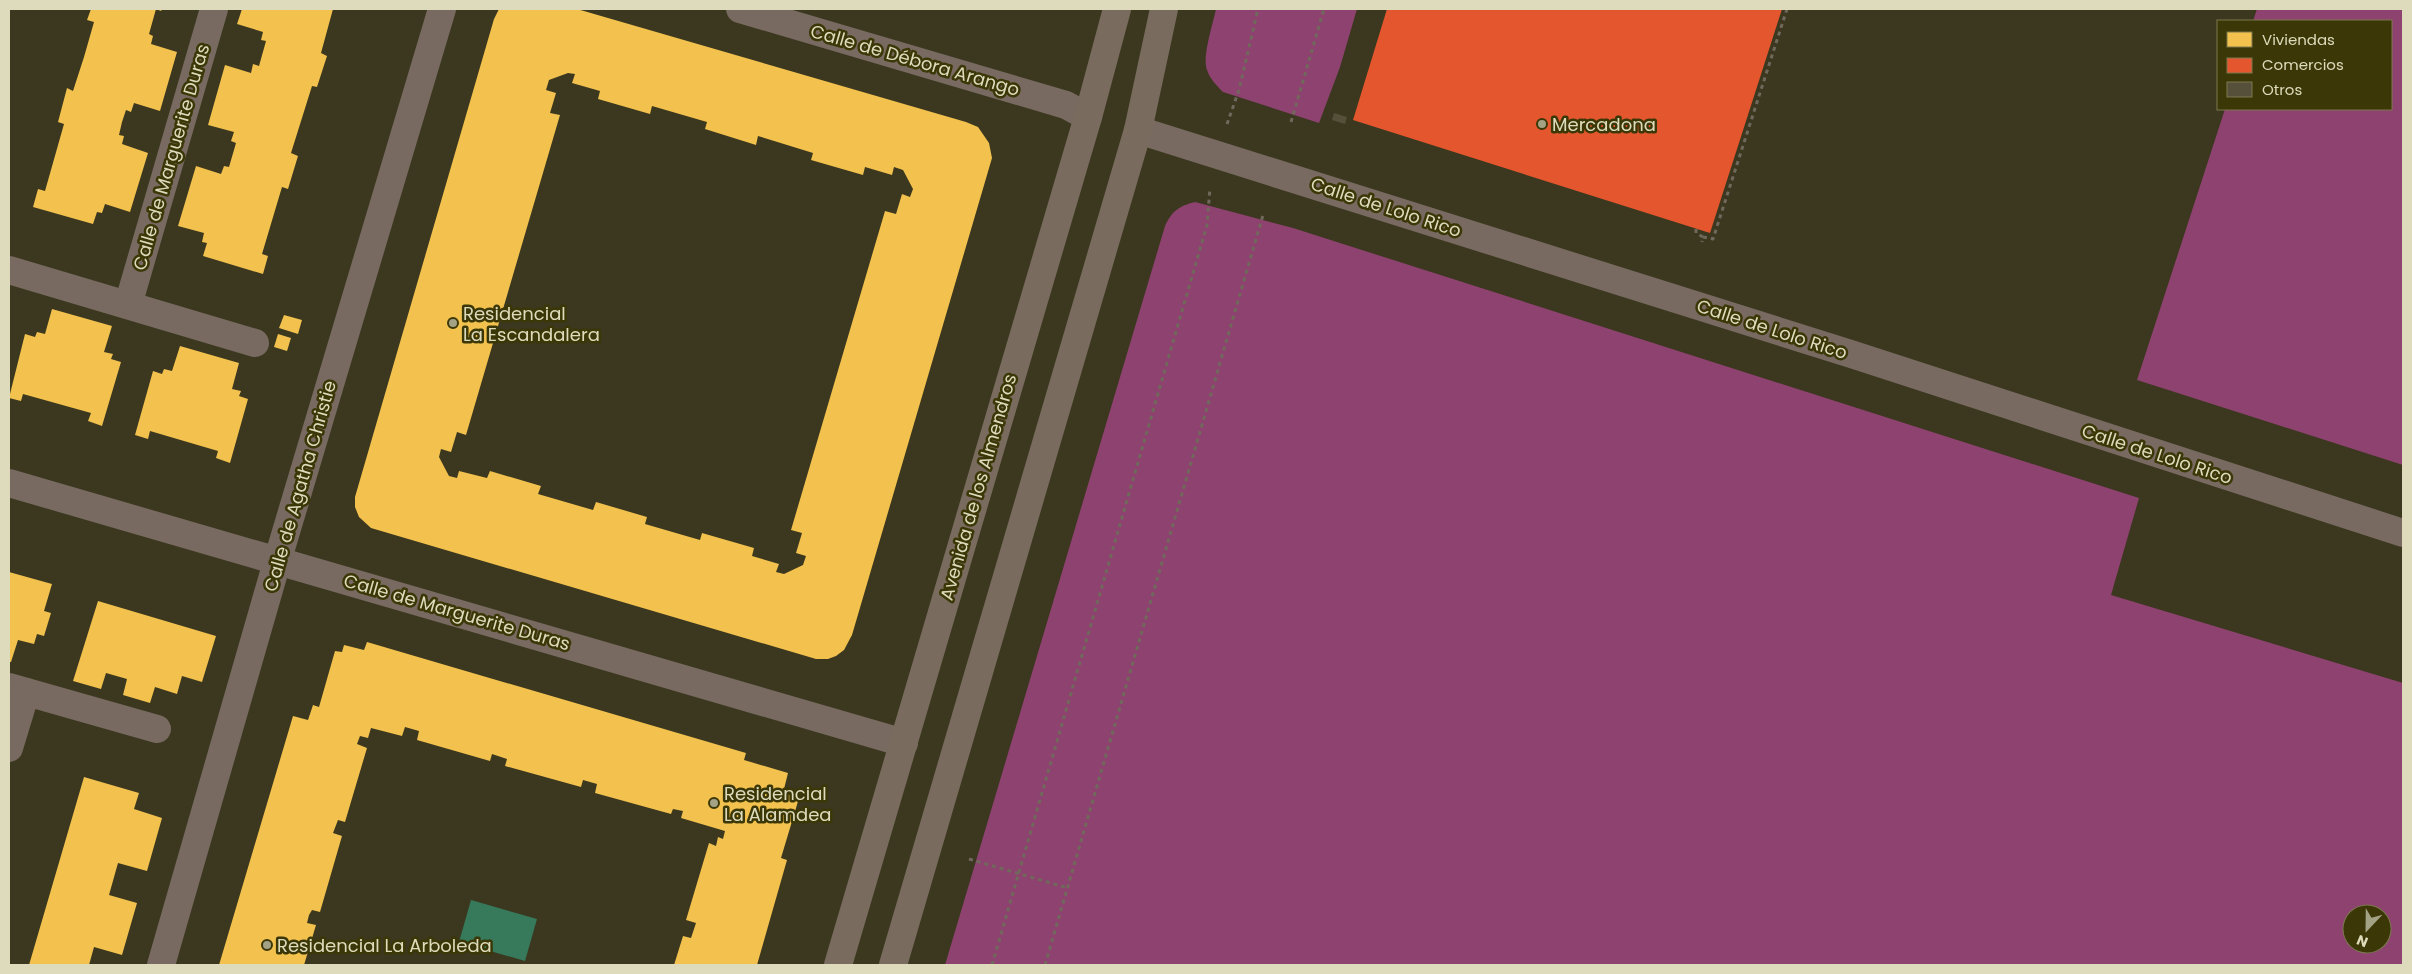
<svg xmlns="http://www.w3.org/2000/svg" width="2412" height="974" font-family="Poppins,sans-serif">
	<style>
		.green { fill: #8e426f; fill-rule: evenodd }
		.water { fill: #36795b }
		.homes { fill: #f2c14e; fill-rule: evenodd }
		.shops { fill: #e4572e }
		.building { fill: #56503a }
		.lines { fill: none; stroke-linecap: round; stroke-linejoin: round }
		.path { stroke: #71685c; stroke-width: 3; stroke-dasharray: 4 4; stroke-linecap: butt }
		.street { stroke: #786a61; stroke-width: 28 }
		.secondary { stroke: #796b5e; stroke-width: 28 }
		.poi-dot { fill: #a4a285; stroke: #3b3707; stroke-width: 2 }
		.labels { text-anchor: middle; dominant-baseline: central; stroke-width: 5; stroke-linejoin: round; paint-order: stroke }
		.street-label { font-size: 18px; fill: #dddbbc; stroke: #3b3707 }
		.poi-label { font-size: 18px; fill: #dddbbc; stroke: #3b3707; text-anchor: start }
	</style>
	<rect width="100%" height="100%" fill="#3b381f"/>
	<g class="green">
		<path d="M1216,9h141l-17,58 -21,56 -96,-31c-6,-6 -13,-13 -16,-22 -5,-13 6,-46 9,-61z"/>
		<polygon points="2257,9 2403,9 2403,465 2137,380 2225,109 2391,109 2391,21 2253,21"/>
		<path d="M1195,202l98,26 846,270 -28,97 292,88v282h-1458l220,-739c7,-15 14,-20 30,-24zM2352,914h30v30h-30z"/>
	</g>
	<polygon class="water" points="471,900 537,919 525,961 459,942"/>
	<g class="homes">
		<polygon points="91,9 162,9 161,11 156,9 149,34 153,36 151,44 177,52 160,111 134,103 131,112 126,110 122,122 119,135 124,136 122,144 148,153 130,212 105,204 102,213 97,212 93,224 33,207 38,189 45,191 64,124 58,122 67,88 73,91 84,57 94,22 87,20"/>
		<polygon points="242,9 333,9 321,53 327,56 317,87 312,86 291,153 298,156 288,189 282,187 262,254 268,256 263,274 203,256 207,243 202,242 204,233 178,226 196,166 221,174 224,166 229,167 236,143 231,141 234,132 208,125 225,65 251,73 253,64 259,66 266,41 261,40 263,32 237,24"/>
		<path d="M499,9h78l389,113 12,5 11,16 3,15 -140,477 -8,15 -8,6 -8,3h-12l-445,-131 -12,-11 -4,-10v-10l139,-478zM568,73l7,1 -3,9 28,8 -2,8 52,15 2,-8 55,16 -2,7 51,16 2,-9 55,17 -2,7 52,15 2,-8 27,8 2,-8 9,3 10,19 -3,8 -8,-3 -6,20 -11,-3 -94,319 11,3 -6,20 10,3 -3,9 -19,9 -8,-2 3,-8 -27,-8 2,-8 -52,-15 -2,7 -55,-16 2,-7 -51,-15 -3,8 -55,-16 3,-8 -51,-15 -3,7 -28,-7 -2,7 -8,-2 -10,-19 2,-8 10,3 6,-20 9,3 94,-320 -10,-2 6,-20 -10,-3 3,-10z"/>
		<polygon points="52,309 112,326 104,352 113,354 111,359 121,362 102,426 88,421 91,413 23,394 21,401 9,398 25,334 35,337 37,332 45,334"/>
		<polygon points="284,315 302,320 298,334 279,328"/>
		<polygon points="278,334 291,338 287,351 274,347"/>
		<polygon points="180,346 239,363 232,389 241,391 239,396 248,399 230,463 216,458 218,451 150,431 148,439 135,435 153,371 162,374 164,369 172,371"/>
		<polygon points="9,572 52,584 44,611 51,613 44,636 37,634 34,644 18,640 11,662 9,662"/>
		<polygon points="98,601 216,636 202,682 182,676 177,694 155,687 150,703 123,695 127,679 106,673 101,689 73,681"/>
		<polygon points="367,642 746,753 744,760 788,773 783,793 799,798 781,858 787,860 757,965 674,965 683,936 691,938 696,923 686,920 709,843 716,846 718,837 723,839 725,831 681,818 683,811 673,809 671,814 595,793 597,784 583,780 581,787 505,766 507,759 492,754 490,761 417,740 419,731 405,727 402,736 371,728 368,738 360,736 357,744 367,748 345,822 338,820 333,833 342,836 320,912 312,910 309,915 307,923 316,925 304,965 219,965 293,716 308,720 313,705 319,707 335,651 342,652 344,645 364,650"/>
		<polygon points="84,777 139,793 134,809 162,818 147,871 118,863 109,895 137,903 122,955 94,947 89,965 29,965"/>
	</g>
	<polygon class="shops" points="1387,9 1782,9 1710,233 1353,120"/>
	<polygon class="building" points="1334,113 1347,117 1345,124 1332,120"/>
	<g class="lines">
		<g class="path">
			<polyline points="1291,122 1324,9"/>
			<polyline points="1227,124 1239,90 1258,9"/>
			<polyline points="1696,229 1696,233 1703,237 1702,242"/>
			<polyline points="1703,237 1713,239 1787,9"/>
			<polyline points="969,859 1068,888"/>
			<polyline points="992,965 1207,225 1210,188"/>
			<polyline points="1045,965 1263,215"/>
		</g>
		<g class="street">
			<polyline points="740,9 1066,105 1088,117"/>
			<polyline points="1138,130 1851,354 2403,533"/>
			<polyline points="9,270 255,343"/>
			<polyline points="128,305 214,9"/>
			<polyline points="9,483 904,743"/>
			<polyline points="9,687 157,729"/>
			<polyline points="9,748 26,692"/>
			<polyline points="161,965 277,562 442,9"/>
		</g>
		<g class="secondary">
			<polyline points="838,965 1088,117 1117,9"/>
			<polyline points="893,965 1138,130 1164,9"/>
		</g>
	</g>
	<g class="poi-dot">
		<circle cx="1542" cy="124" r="5"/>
		<circle cx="453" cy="323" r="5"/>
		<circle cx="714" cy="803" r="5"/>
		<circle cx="267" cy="945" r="5"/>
	</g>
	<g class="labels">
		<g class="street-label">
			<text transform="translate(915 60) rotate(16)">Calle de Débora Arango</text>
			<text transform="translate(171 157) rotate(-74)">Calle de Marguerite Duras</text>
			<text transform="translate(1386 207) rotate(18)">Calle de Lolo Rico</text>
			<text transform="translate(1772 329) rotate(18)">Calle de Lolo Rico</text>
			<text transform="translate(2157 454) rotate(18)">Calle de Lolo Rico</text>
			<text transform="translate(300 486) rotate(-74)">Calle de Agatha Christie</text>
			<text transform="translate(978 487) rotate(-74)">Avenida de los Almendros</text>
			<text transform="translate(457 612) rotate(16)">Calle de Marguerite Duras</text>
		</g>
		<g class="poi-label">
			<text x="1552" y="124">Mercadona</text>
			<text x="463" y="313">Residencial<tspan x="463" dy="21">La Escandalera</tspan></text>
			<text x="724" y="793">Residencial<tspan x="724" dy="21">La Alamdea</tspan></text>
			<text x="277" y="945">Residencial La Arboleda</text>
		</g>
	</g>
	<rect width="2412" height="974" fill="none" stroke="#dddbbc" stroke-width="20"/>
	<rect x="2217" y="20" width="175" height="90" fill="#3b3707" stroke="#7c794f"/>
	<rect x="2227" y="32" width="25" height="15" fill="#f2c14e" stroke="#7c794f"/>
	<text x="2262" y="45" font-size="15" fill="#dddbbc">Viviendas</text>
	<rect x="2227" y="58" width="25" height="15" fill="#e4572e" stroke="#7c794f"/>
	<text x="2262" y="70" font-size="15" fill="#dddbbc">Comercios</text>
	<rect x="2227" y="82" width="25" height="15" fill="#56503a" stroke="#7c794f"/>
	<text x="2262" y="95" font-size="15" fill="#dddbbc">Otros</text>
	<g transform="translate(2367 929) rotate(202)"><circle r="24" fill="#3b3707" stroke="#7c794f"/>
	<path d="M0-4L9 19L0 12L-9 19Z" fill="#a4a285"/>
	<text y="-8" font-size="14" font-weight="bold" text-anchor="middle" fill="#dddbbc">N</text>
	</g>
</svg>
